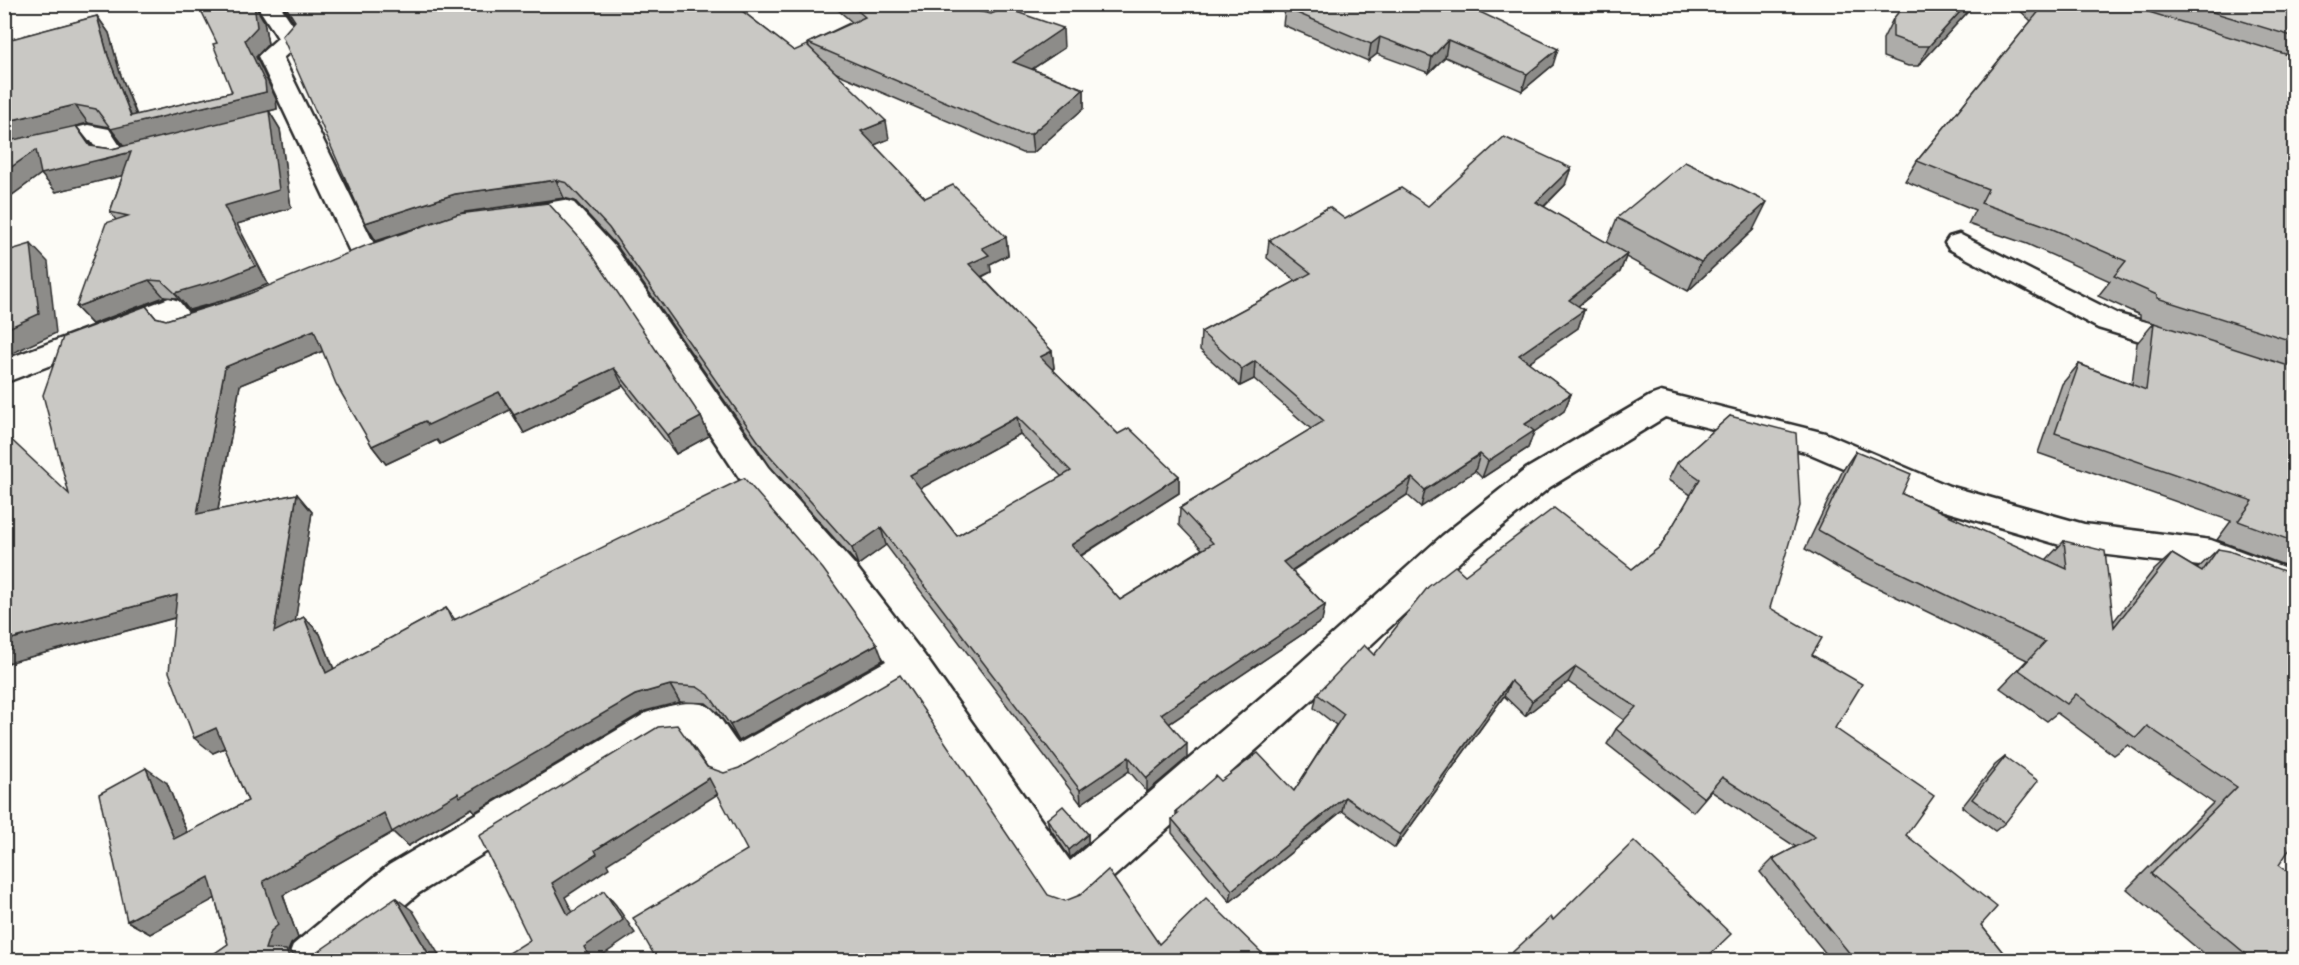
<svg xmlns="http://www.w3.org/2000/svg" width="2299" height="965" font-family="Kalam,sans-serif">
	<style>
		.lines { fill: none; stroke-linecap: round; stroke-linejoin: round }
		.minor-casing { stroke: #2b2b2b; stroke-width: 5 }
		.minor { fill: #fdfcf7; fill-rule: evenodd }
		.wall { fill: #adaca9; stroke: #2b2b2b; stroke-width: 1.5; fill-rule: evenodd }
		.shaded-wall { fill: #8d8c89; stroke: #2b2b2b; stroke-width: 1.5 }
		.building { fill: #c9c8c4; stroke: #2b2b2b; stroke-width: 1.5; fill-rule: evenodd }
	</style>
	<rect width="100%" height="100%" fill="#fdfcf7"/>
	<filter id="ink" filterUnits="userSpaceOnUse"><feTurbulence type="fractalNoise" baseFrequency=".0167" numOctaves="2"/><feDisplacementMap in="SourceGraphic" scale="12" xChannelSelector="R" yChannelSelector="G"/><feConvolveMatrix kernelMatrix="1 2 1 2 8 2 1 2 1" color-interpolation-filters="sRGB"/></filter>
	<g filter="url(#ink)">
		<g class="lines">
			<defs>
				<g id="minor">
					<polygon points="256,4 279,4 303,40 283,58 374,244 400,236 410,239 414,245 410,251 366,265 356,263 352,256 258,56 278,38"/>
					<polygon points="88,125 109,129 122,149 147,143 156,145 160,151 156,157 125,165 104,161 91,141 88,141 4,161 4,145"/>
					<path d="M564,200l10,3 41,44 153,220 87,98 69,90 146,206 217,-186 155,-139 84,-67 124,-73 11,-4 164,41 124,53 135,38 127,16 83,31v29l-86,-33 -124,-15 -143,-42 -135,-58 -141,-35 -115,70 -84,69 -153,143 -232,207 -15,6 -15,-6 -145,-218 -160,93 -14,5 -14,-5 -30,-43 -21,3 -248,152 -79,67h-53l6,-15 96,-80 257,-152c17,-6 51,-17 66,-4 10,10 17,24 26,35l148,-83 -55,-76 -87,-100 -149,-224 -37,-42 -47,7 -10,-3 -4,-6 4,-6z"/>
					<polygon points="1959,234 2118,314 2200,337 2204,345 2200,353 2189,356 2098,328 1949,249 1945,243 1949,237"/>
					<polygon points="169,298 179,301 188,313 213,306 223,309 228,316 223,323 181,336 171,333 163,322 4,383 4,360"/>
				</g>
			</defs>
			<use href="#minor" class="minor-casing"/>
			<use href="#minor" class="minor"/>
		</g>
		<g class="wall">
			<path d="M282,4h451l61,47 15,-4 -1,-4 44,-21 -21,-18h114l119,44 -32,21 52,20v19l-51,45h-11l-188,-81 55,67 -15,6 51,53 81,39 2,18 -18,9 1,8 -9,5 70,74 2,17 -2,1 66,65 61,42v17l-98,63 39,44 82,-51 -23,-24 1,-17 131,-79 -57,-50 -14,7 -40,-36 1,-18 95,-51 -29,-23 2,-18 76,-21 220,-34 -21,22 63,36 10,-25 136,12 -65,61 -62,-34 -6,15 -42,34 6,4 -6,18 -50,34 43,32 -7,17 -30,21 -6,16 -46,30 -7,-7 -54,36 -14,-12 -115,76 33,34 -3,16 -153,103 18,34 -40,34 -18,-21 -48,33 -195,-259 -28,20 -88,-99 -153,-220 -42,-45 -11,-3 -99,14 -89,29 -11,-18 -71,-201zM1020,434l42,43 -105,59 -37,-48z"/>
			<polygon points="1463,4 1553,65 1522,91 1445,57 1429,73 1377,54 1368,61 1283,25 1285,8"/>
			<polygon points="1897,4 1975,4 1918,66 1908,66 1883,57 1883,39 1893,19 1903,7"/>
			<polygon points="2013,4 2295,4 2295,569 2217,540 2231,521 2038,453 2062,384 2079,364 2132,384 2137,343 2154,323 2140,319 2140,315 2098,296 2110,281 2027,244 1968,224 1975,210 1905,181 1917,161 2031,21"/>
			<path d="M97,16l12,17 11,40 17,42 95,-23 -15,-49 47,-22 4,23 -12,13 20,42 1,10 -8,2 11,18 11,79 -54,16 31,60 -32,13 -47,13 -12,-12 -13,-1 -72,27 -16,-17 40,-87 -6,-8 13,-37 -67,17 -15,-18 -37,27v-162l1,2zM88,123l21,4 15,19 -12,3 -20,-3 -16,-20z"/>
			<polygon points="458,214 701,417 709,436 676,454 623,386 524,433 510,410 440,444 437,440 386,464 372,446 323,351 240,385 218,510 297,494 312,512 295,622 304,617 320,634 334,669 446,608 454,619 883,660 739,741 717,712 706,703 680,702 645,711 475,812 472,808 408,846 393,832 283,895 298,938 291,944 288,951 303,960 205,960 228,944 215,898 150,934 127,921 167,783 187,833 248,801 225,748 213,753 175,618 4,664 69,494 146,306 155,317 166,320 244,296"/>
			<polygon points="1730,416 1770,608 1812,655 1835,728 1906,835 1981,925 2009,960 1831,960 1760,872 1773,859 1796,847 1711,791 1693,812 1607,744 1616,729 1624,720 1568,682 1525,716 1504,696 1395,848 1342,811 1230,902 1172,833 1172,819 1176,816 1176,811 1221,781 1294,791 1336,725 1314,708 1317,694 1374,655 1465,575 1632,569 1661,546 1691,495 1668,480 1677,463"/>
			<polygon points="1856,451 1902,494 2046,560 2064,541 2114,621 2152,572 2172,554 2197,569 2218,549 2279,865 2295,960 2211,960 2127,889 2213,803 2128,745 2114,755 2057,713 2047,721 2000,688 2027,660 1845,572 1805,549 1843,470"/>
			<polygon points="2005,757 2005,823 1995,831 1962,807 1995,765"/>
			<polygon points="1047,819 1088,834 1088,842 1070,858 1049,827"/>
		</g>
		<g class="shaded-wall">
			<polygon points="254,4 264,21 268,44 256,57 276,99 277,109 269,111 280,129 291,208 237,224 268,284 236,297 189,310 175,293 255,266 125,147 111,129 131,116 108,56 97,16 109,33 120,73 139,122 266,92 245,40"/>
			<polygon points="1967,4 1975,4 1918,66 1929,46"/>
			<polygon points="1063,28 1064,48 1014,81 1013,62"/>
			<polygon points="1380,37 1377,54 1368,61 1371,44"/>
			<polygon points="1448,40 1445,57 1429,73 1432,57"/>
			<polygon points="1558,49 1553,65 1522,91 1527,74"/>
			<polygon points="1084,89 1084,108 1033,153 1031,134"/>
			<polygon points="75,105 88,123 76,126 101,160 131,152 145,170 56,192 41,174 4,201 4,172 36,150 101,160 4,143 4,122"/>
			<polygon points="886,121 889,139 865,149 861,131"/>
			<polygon points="1571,168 1565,185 1530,220 1536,202"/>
			<polygon points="556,180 564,198 465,212 376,241 365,223 455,194"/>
			<polygon points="1767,202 1753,230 1688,291 1701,262"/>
			<polygon points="1006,237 1008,255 990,264 991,272 972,281 969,264 982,248"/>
			<polygon points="31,244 48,262 56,333 4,357 4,330"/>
			<polygon points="1627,254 1620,272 1563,318 1569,300"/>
			<polygon points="149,280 164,297 92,324 76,307"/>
			<polygon points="1584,310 1578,328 1513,373 1519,355"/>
			<polygon points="314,330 328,349 240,385 214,532 197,514 225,367"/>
			<polygon points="1052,351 1054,368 1042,374 1040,357"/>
			<polygon points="1255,361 1254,379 1240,386 1242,369"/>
			<polygon points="614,368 623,386 524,433 514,415"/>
			<polygon points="499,392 510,410 440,444 437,440 386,464 372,446 425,421"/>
			<polygon points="1571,394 1564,411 1534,432 1528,448 1482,478 1488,461 1525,424"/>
			<polygon points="701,417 709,436 676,454 667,435"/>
			<polygon points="1017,417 1020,434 914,492 910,475"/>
			<polygon points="1480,454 1475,471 1421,507 1425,490"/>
			<polygon points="1179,476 1179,493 1072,561 1071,545"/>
			<polygon points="1412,478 1407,495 1280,578 1283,562"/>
			<polygon points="297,494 312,512 291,649 274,632"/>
			<polygon points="881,528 886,545 858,565 852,548"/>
			<polygon points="177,595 196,612 4,664 4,641"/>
			<polygon points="1325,605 1322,621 1161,729 1161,714"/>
			<polygon points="446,608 459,625 452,621"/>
			<polygon points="304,617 320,634 342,690 326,673"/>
			<polygon points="877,644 883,660 739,741 730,725"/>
			<polygon points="1576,667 1568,682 1525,716 1532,701"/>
			<polygon points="1511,681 1504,696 1395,848 1400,835"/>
			<polygon points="670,685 680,702 645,711 475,812 472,808 408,846 393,832 283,895 298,938 291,944 288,951 303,960 290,960 265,949 263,881 384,813 458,793 635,695"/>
			<polygon points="216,728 235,743 213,753 194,738"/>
			<polygon points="1187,744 1187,758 1147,792 1147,778"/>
			<polygon points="1129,757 1129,771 1081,804 1080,790"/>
			<polygon points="146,768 167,783 195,853 174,839"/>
			<polygon points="709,778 718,794 607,864 609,868 565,897 581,928 568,915 552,883 595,850"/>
			<polygon points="1345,797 1342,811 1230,902 1232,890"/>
			<polygon points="1088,834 1088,842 1070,858 1069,850"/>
			<polygon points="209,877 229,891 150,934 127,921"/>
			<polygon points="604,891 616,905 635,933 597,959 597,960 591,960 584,947"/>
			<polygon points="396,898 413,911 442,960 432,960"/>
		</g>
		<g class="building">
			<polygon points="198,4 254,4 257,27 245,40 265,82 266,92 111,129 96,109 75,105 4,122 4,41 97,16 108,56 131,116 232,92 213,44 217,43"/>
			<path d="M284,4h449l61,47 13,-6 79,76 -25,10 64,67 28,-13 53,52 -24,11 7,7 -20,9 83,87 -12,6 78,77 11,-6 50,48 -108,69 49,55 93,-57 -33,-35 144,-87 -69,-60 -13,8 -41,-37 110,-59 -42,-33 60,-33 16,12 56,-31 27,18 76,-69 67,31 -35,34 91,52 -58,46 15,10 -65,45 52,39 -46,30 9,7 -46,30 -8,-7 -55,36 -13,-12 -129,84 42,43 -164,109 26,30 -40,34 -18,-21 -49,33 -199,-262 -29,20 -89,-100 -154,-220 -42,-45 -11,-3 -101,14 -90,29 -83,-187 13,-15zM1017,417l54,54 -114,65 -47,-61z"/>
			<polygon points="850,4 945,4 991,14 1005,8 1063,28 1013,62 1084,89 1031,134 1021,134 808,43 865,17"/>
			<polygon points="1290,4 1463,4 1558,49 1527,74 1448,40 1432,57 1380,37 1371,44 1285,8"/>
			<polygon points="1905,4 1967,4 1929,46 1918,46 1893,37 1893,19"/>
			<polygon points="2045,4 2123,4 2295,57 2295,342 2157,298 2157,295 2114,276 2126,261 2041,224 1981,203 1988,189 1917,161"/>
			<polygon points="2186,4 2295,4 2295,37"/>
			<polygon points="269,111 279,190 224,206 255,266 223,279 175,293 162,281 149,280 76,307 106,223 128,216 110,212 131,152 41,174 36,150 4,172 4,142 76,126 90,146 112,149"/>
			<polygon points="1685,162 1767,202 1701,262 1617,218"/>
			<polygon points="548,203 585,244 701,417 667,435 614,368 514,415 499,392 428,425 425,421 372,446 336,384 314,330 225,367 197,514 297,494 274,632 304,617 326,673 446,608 452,621 744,478 823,569 877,644 730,725 709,695 697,687 670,685 635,695 460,797 458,793 392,832 384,813 263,881 278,925 271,931 265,949 286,950 290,960 205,960 228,944 209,877 127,921 99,794 146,768 174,839 248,801 216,728 194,738 169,672 177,595 4,641 4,433 69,494 43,395 63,337 146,306 155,317 166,320 244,296 365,246 458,214"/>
			<polygon points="31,244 39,314 4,330 4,252"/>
			<polygon points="2154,323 2295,368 2295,542 2238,521 2253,501 2055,433 2079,364 2146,390"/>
			<polygon points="1730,416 1796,433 1800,506 1770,608 1822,638 1812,655 1862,684 1835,728 1934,796 1906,835 1997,907 1981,925 2009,960 1855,960 1773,859 1815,837 1722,777 1704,798 1616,729 1636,707 1576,667 1532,701 1511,681 1400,835 1345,797 1232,890 1172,819 1178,814 1176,811 1216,776 1221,781 1258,753 1294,791 1344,714 1317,694 1364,645 1374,655 1428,587 1455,566 1465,575 1554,508 1632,569 1661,546 1700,479 1677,463"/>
			<polygon points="1856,451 1911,474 1902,494 2067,569 2064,541 2105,551 2114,627 2172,554 2202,572 2218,549 2229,551 2295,575 2295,841 2279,865 2295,877 2295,960 2253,960 2151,874 2237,787 2147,726 2136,738 2076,694 2067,704 2019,670 2045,642 1859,553 1818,530"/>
			<polygon points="900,675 1048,895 1065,901 1080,895 1108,870 1159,944 1206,898 1269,960 657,960 633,918 747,850 709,778 595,850 597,854 552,883 568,915 604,891 623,920 584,947 591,960 498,960 530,940 479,836 658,727 677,725 707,767 724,773 739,768"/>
			<polygon points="2005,757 2038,781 2005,823 1972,799"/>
			<polygon points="1063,806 1088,834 1069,850 1047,819"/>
			<polygon points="1634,841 1731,934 1704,960 1504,960 1551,917 1553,920"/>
			<polygon points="396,898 432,960 306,960"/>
		</g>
	</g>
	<rect width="2299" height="965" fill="none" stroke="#fdfcf7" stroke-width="24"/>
	<rect x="12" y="12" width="2275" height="941" fill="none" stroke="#2b2b2b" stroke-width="2" filter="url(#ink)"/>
</svg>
